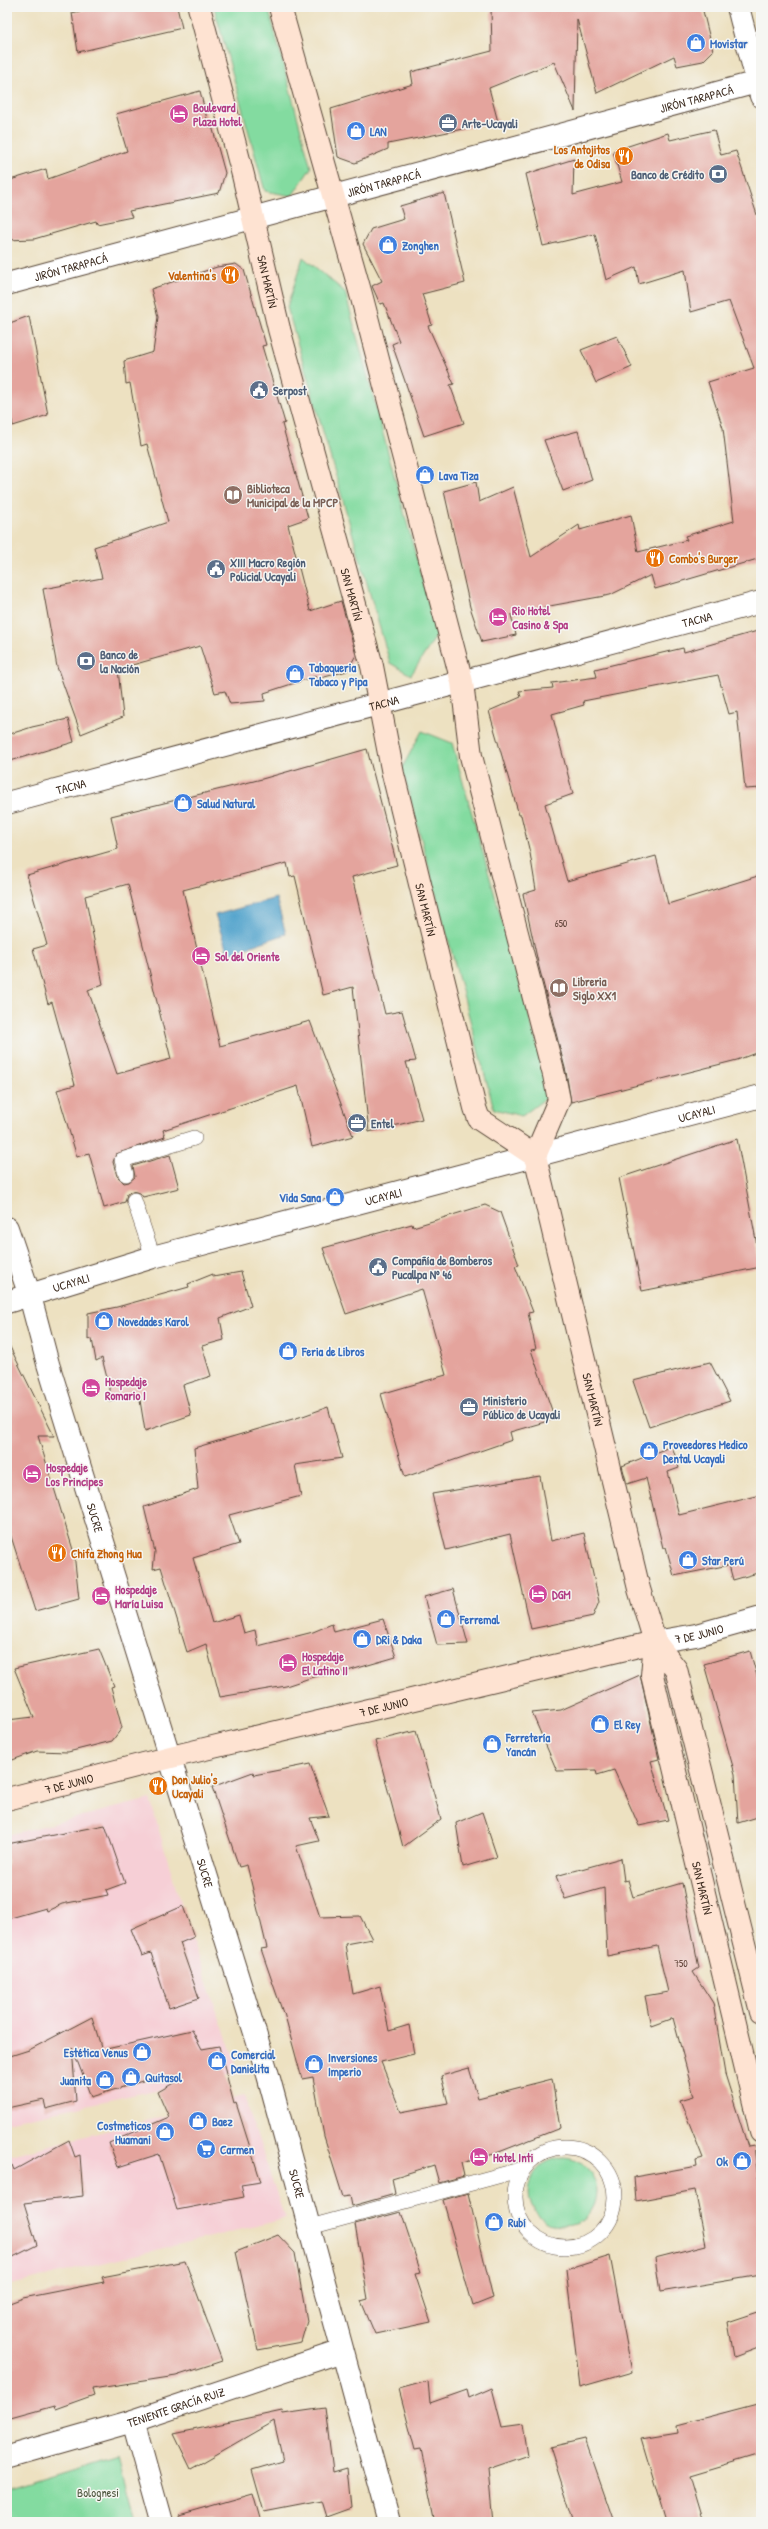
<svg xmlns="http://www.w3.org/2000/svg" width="768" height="2529" font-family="'Patrick Hand',sans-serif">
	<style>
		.built { fill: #f6cfd6 }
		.green { fill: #83dba0; stroke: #5f825f }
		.water { fill: #51a3cc; stroke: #466675 }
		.building { fill: #e4a49d; fill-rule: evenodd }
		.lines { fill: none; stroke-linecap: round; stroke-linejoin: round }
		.service-casing { stroke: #564536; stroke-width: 16 }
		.pedestrian-casing { stroke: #564536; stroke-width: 24 }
		.minor-casing { stroke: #564536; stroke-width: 24 }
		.tertiary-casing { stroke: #564536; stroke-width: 24 }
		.secondary-casing { stroke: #564536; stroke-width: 24 }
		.service { stroke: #fff; stroke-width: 15 }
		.pedestrian { stroke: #fff; stroke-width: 22 }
		.minor { stroke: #fff; stroke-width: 22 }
		.tertiary { stroke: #fff; stroke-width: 22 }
		.secondary { stroke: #fee3d2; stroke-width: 22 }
		.labels { text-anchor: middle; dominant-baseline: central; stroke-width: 3; stroke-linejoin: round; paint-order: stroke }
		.number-label { font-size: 10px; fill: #65483e }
		.shop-label { font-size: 12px; font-weight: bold; fill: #366cbe; stroke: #f6f6f2; text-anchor: start }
		.street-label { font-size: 12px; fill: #3b2a1e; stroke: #f6f6f2 }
		.hotel-label { font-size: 12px; font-weight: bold; fill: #b23c85; stroke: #f6f6f2; text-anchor: start }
		.service-label { font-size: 12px; font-weight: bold; fill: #4e5e75; stroke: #f6f6f2; text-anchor: start }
		.food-label { font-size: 12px; font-weight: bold; fill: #c56008; stroke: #f6f6f2; text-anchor: start }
		.education-label { font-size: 12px; font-weight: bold; fill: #785e54; stroke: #f6f6f2; text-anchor: start }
		.park-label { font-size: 12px; fill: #4d563e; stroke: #f6f6f2 }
	</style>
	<rect width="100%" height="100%" fill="#f6f6f2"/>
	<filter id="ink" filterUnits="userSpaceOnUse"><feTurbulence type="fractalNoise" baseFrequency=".025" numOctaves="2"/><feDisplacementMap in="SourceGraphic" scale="8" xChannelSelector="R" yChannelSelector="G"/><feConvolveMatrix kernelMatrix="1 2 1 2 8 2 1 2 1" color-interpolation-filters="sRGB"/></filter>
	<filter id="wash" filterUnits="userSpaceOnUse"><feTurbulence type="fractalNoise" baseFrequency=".012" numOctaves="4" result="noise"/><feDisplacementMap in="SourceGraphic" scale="16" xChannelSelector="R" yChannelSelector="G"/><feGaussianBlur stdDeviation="0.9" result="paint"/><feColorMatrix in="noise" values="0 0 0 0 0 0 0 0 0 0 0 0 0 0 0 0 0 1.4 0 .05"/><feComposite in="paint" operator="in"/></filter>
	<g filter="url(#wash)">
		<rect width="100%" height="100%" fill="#ede1c1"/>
		<g class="built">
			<polygon points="150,1799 188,1930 239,2072 7,2122 7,1835"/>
			<polygon points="244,2096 285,2219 7,2286 7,2156"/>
		</g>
		<g class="green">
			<polygon points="214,7 268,7 311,168 292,196 265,191"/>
			<polygon points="303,257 345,292 437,635 411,675 390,663 287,307"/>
			<polygon points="422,731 452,743 551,1094 522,1116 494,1109 402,768"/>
			<circle cx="563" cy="2192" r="34"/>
			<polygon points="118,2456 136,2522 7,2522 7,2490"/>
		</g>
		<polygon class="water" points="276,898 286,934 228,954 215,915"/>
		<g id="blocks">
			<g class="building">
				<polygon points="97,7 177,7 182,28 78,52 72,13"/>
				<polygon points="491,7 702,7 713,51 703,61 677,66 674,56 597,93 577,19 575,111 554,62 489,88 498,122 388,144 388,149 355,163 338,157 331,109 413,84 411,72 492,51"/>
				<polygon points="200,91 209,127 212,126 225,173 219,193 129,211 132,217 97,224 96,221 34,239 7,240 7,181 46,169 48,179 127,151 116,114"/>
				<polygon points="714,130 721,155 736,151 761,227 761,558 655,589 651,575 610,595 544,607 544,609 511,615 516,635 482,642 470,607 444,491 476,482 479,502 513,487 531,557 579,525 580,530 631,515 638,552 687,540 685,536 734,521 723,428 708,382 754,368 729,301 691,312 685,270 639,284 636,267 606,280 595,234 543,246 526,174 574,159 573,195 622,182 613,151 668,133 670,140"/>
				<polygon points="444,193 465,283 422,294 432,325 428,326 454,384 450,385 464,423 424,436 392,344 399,341 384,303 380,304 372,286 382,281 363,244 371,229 404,219 400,206"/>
				<polygon points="236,264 244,270 266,345 262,346 285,423 282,424 308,518 288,525 310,611 341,601 356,655 347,671 317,679 316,676 264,693 265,701 230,704 225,691 215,693 200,646 118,669 123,717 81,734 57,667 43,589 102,578 94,547 168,522 147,444 141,446 130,383 126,384 124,361 153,352 158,317 151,289 217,267"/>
				<polygon points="29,316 48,415 13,426 12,420 7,421 7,324"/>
				<polygon points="617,336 632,367 596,383 581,350"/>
				<polygon points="578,431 592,480 563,491 544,440"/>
				<polygon points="761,630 761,788 745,789 737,712 729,714 718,675 583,701 584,705 552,714 573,794 545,804 567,881 656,856 668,904 761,875 761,1051 737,1060 571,1102 566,1072 539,967 523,894 536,890 530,853 521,815 519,815 489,711 521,697 519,691 553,688 552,683 597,677 595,669 683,648 684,652"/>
				<polygon points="68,719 74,742 7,762 7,735 32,727"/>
				<path d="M367,749l30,116 -45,12 33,137 17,-3 14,50 -10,1 16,57 -53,13 -16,-145 -30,8 -28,-119 -5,1 -3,-14 -104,27 37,156 90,-25 43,115 -41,11 -14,-61 -135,44 2,7 -49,17 -3,8 4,14 7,7 5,-1 6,-5 -2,-11 37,-11 9,33 -36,9 -3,-4 -8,-2 -5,3 -2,8 -21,6 -15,-55 -12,4 -20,-67 18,-5 -23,-83 -4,2 -15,-55 14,-4 -20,-70 91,-26 -7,-33 151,-37zM128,884l43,175 -54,15 -29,-84 15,-6 -18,-88z"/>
				<polygon points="737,1139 761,1267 642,1291 619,1178"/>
				<polygon points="485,1205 500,1212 519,1265 515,1266 533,1312 528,1313 536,1349 531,1350 555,1419 510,1432 512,1440 405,1477 381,1394 446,1375 422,1289 346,1314 323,1248 412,1224 413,1227"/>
				<polygon points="241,1272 251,1306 220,1318 224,1340 202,1346 211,1376 183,1385 191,1415 145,1431 139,1394 109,1401 109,1386 102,1358 96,1361 92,1339 88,1340 88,1313 117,1307 189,1287 188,1284 213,1274 213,1277"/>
				<polygon points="7,1341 54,1436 38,1436 74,1553 79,1599 35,1611 7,1524"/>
				<polygon points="710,1362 730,1401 649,1427 633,1381"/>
				<polygon points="328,1407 342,1458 295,1465 301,1496 229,1515 239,1544 193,1558 212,1623 239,1615 244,1633 255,1630 258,1646 313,1632 332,1624 334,1632 383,1619 396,1657 344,1672 316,1676 286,1686 220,1697 206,1644 187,1652 161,1567 153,1569 155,1552 144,1507 198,1489 194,1448 303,1416"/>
				<polygon points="672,1446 679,1468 668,1472 679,1515 761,1495 761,1572 733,1580 729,1565 674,1576 666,1547 663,1548 646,1478 627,1484 622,1466"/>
				<polygon points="540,1476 551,1541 584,1533 599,1602 593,1616 531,1629 510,1534 446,1550 432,1494"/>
				<polygon points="453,1589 468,1644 437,1645 424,1597"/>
				<polygon points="99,1649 114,1686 111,1687 122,1728 112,1741 68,1752 37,1751 7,1762 7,1720 34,1717 14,1668"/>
				<polygon points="750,1651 761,1690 761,1816 738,1823 735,1774 704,1664"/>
				<polygon points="640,1675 659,1759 651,1761 668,1820 639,1826 614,1770 597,1775 596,1770 557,1771 532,1713 561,1710"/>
				<polygon points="416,1731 441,1819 403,1847 375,1741"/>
				<polygon points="310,1764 329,1816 310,1818 319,1841 296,1846 320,1917 360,1916 372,1939 345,1944 353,1994 380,1986 389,2031 409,2025 414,2054 381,2062 401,2112 448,2103 441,2076 469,2068 478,2098 552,2079 560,2128 494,2154 461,2163 464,2176 439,2183 434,2165 392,2178 395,2194 352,2206 350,2196 343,2197 324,2136 313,2077 302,2079 284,2013 283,2013 261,1949 267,1948 247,1865 239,1867 212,1787 253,1772 254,1775"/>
				<polygon points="482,1812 497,1857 463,1867 456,1823"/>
				<polygon points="105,1825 125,1883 106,1890 108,1895 62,1904 47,1911 46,1908 7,1919 7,1844"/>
				<polygon points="621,1858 624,1881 628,1880 633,1897 682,1883 699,1968 693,1972 713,2003 725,2074 748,2147 754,2146 758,2178 761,2178 761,2275 660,2292 655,2258 706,2245 695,2190 636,2201 634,2177 697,2166 696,2160 703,2158 680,2100 694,2096 673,2018 651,2026 645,1996 668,1992 657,1946 607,1956 604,1888 565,1899 556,1876"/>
				<polygon points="183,1906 194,1937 180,1943 199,1998 169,2008 151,1953 142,1956 131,1929"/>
				<polygon points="92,2017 102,2050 192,2030 202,2049 219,2046 234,2104 236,2103 261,2182 241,2185 244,2197 177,2210 159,2154 118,2167 109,2143 169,2117 158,2092 177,2081 175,2075 153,2081 152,2078 91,2097 72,2047 76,2101 46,2109 44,2100 7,2108 7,2057 29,2050"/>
				<polygon points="69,2140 75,2157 80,2155 83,2196 24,2203 37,2245 7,2260 7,2166 12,2165 14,2170"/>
				<polygon points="468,2193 493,2298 473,2306 443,2200"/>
				<polygon points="401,2212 421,2273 415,2274 431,2322 375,2334 361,2301 368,2299 355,2224"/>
				<polygon points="278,2235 295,2253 307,2321 301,2342 258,2350 236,2252"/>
				<polygon points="610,2256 632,2372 580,2387 566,2270"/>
				<polygon points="185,2261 222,2361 176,2376 92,2389 94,2395 55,2409 54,2406 7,2419 7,2304 23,2298 104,2282 102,2277"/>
				<polygon points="761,2311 761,2347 734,2357 728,2322"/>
				<polygon points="428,2381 430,2403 467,2390 469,2398 492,2388 502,2427 524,2424 529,2455 488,2469 493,2522 436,2522 421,2449 415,2450 399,2389"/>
				<polygon points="761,2403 761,2454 690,2475 704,2522 666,2522 641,2438 678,2432 677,2425"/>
				<polygon points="325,2408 333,2472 347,2468 351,2508 326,2517 321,2501 264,2512 252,2470 283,2461 274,2421 191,2469 174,2434 282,2411 283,2414"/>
				<polygon points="585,2439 614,2522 574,2522 550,2447"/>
				<polygon points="253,2494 261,2522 180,2522 179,2515"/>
			</g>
		</g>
	</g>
	<g filter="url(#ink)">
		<use href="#blocks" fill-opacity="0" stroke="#564536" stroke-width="1"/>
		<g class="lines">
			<defs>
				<g id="service">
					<polyline points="126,1174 122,1160 194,1138"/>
					<polyline points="134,1200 153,1257"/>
					<circle cx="565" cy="2197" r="50"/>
					<polyline points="310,2227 523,2169"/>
				</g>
				<g id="pedestrian">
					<path id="s1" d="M7,803l754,-201"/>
				</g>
				<g id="minor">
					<polyline points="738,7 761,96"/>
					<path id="s2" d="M7,1228l23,68 18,68 220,711 121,447"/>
					<path id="s3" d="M7,1302l146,-45 608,-161"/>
					<polyline points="133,2421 161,2522"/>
					<path id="s4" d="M7,2457l126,-36 209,-70"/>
				</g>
				<g id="tertiary">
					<path id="s5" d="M7,284l754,-203"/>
					<path id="s6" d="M655,1642l41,-7 65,-18"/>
				</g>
				<g id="secondary">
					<path id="s7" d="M199,7l44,168 36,154 93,337 21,108 82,334 4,11 56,37"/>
					<path id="s8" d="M280,7l82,291 100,384 9,74 83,319 5,25 -24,56 104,433 16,53 21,27 85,343"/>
					<path id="s9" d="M655,1642l-3,33 109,457"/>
					<path id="s10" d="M7,1799l164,-42 484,-115"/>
				</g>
			</defs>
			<use href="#service" class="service-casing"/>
			<use href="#pedestrian" class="pedestrian-casing"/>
			<use href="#minor" class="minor-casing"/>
			<use href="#tertiary" class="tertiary-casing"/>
			<use href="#secondary" class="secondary-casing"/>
			<use href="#service" class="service"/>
			<use href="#pedestrian" class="pedestrian"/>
			<use href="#minor" class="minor"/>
			<use href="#tertiary" class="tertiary"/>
			<use href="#secondary" class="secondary"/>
		</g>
	</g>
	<defs>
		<symbol id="shop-disc" viewBox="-11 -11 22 22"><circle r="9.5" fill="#3f7fe0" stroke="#f6f6f2"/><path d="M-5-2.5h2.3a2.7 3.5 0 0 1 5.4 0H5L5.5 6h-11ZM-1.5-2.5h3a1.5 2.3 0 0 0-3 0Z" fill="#fff"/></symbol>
		<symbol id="hotel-disc" viewBox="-11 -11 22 22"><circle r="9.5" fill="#d1479c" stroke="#f6f6f2"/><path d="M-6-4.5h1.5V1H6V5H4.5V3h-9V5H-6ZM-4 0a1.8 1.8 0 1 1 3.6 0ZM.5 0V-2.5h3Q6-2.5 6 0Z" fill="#fff"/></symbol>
		<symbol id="office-disc" viewBox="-11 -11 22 22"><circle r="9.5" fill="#5c6f8a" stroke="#f6f6f2"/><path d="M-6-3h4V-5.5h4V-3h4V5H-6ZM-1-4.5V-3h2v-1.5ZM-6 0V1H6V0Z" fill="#fff"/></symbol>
		<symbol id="restaurant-disc" viewBox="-11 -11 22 22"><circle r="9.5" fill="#e8710a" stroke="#f6f6f2"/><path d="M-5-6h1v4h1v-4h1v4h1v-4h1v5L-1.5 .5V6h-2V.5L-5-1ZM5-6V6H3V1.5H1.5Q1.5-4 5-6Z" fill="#fff"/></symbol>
		<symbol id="bank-disc" viewBox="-11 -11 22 22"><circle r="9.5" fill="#5c6f8a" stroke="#f6f6f2"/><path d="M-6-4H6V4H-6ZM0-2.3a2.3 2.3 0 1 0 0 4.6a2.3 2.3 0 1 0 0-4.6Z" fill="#fff"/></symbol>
		<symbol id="civic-disc" viewBox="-11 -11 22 22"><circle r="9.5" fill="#5c6f8a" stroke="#f6f6f2"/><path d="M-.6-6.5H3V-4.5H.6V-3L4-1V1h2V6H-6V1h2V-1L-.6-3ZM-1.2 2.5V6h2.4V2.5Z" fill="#fff"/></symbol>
		<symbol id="library-disc" viewBox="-11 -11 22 22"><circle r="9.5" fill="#8d6e63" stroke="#f6f6f2"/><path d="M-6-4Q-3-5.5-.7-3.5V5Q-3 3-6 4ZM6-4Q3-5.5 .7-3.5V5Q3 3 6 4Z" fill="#fff"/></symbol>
		<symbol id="supermarket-disc" viewBox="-11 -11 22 22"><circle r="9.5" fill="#3f7fe0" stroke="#f6f6f2"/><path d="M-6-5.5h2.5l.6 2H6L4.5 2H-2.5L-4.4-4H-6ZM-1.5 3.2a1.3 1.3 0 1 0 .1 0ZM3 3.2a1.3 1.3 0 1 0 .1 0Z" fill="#fff"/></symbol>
	</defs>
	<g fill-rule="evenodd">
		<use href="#shop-disc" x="685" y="32" width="22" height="22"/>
		<use href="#hotel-disc" x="168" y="103" width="22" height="22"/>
		<use href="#office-disc" x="437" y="112" width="22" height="22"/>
		<use href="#shop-disc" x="345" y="120" width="22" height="22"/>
		<use href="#restaurant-disc" x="613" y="145" width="22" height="22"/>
		<use href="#bank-disc" x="707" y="163" width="22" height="22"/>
		<use href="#shop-disc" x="377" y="234" width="22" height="22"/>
		<use href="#restaurant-disc" x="219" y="264" width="22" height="22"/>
		<use href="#civic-disc" x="248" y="379" width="22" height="22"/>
		<use href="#shop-disc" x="414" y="464" width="22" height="22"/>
		<use href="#library-disc" x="222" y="484" width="22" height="22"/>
		<use href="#restaurant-disc" x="644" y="547" width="22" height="22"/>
		<use href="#civic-disc" x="205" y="558" width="22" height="22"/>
		<use href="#hotel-disc" x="487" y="606" width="22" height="22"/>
		<use href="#bank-disc" x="75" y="650" width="22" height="22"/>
		<use href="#shop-disc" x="284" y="663" width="22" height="22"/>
		<use href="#shop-disc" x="172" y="792" width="22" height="22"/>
		<use href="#hotel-disc" x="190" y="945" width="22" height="22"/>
		<use href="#library-disc" x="548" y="977" width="22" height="22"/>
		<use href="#office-disc" x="346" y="1112" width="22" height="22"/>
		<use href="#shop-disc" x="324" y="1186" width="22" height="22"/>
		<use href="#civic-disc" x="367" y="1256" width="22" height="22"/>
		<use href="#shop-disc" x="93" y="1310" width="22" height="22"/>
		<use href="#shop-disc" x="277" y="1340" width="22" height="22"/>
		<use href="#hotel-disc" x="80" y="1377" width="22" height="22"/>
		<use href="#office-disc" x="458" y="1396" width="22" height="22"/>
		<use href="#shop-disc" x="638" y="1440" width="22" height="22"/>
		<use href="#hotel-disc" x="21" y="1463" width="22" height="22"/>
		<use href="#restaurant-disc" x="46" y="1542" width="22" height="22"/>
		<use href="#shop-disc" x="677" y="1549" width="22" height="22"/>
		<use href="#hotel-disc" x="527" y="1583" width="22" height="22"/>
		<use href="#hotel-disc" x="90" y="1585" width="22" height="22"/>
		<use href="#shop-disc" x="435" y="1608" width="22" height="22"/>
		<use href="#shop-disc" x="351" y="1628" width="22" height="22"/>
		<use href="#hotel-disc" x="277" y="1652" width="22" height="22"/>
		<use href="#shop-disc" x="589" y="1713" width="22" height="22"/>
		<use href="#shop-disc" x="481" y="1733" width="22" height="22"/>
		<use href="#restaurant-disc" x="147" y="1775" width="22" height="22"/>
		<use href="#shop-disc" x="131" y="2041" width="22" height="22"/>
		<use href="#shop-disc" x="206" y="2050" width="22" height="22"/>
		<use href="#shop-disc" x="303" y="2053" width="22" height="22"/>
		<use href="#shop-disc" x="120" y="2066" width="22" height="22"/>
		<use href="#shop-disc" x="94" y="2069" width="22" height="22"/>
		<use href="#shop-disc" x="187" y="2110" width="22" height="22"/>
		<use href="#shop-disc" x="154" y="2121" width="22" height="22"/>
		<use href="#supermarket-disc" x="195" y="2138" width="22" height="22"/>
		<use href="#hotel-disc" x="468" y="2146" width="22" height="22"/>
		<use href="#shop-disc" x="731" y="2150" width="22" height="22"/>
		<use href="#shop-disc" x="483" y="2211" width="22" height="22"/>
	</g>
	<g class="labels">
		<g class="number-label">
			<text x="561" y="923">650</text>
			<text x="681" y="1963">750</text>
		</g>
		<g class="shop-label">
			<text x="710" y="43">Movistar</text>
			<text x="370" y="131">LAN</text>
			<text x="402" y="245">Zonghen</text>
			<text x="439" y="475">Lava Tiza</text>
			<text x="309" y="667">Tabaqueria<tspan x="309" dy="14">Tabaco y Pipa</tspan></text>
			<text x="197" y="803">Salud Natural</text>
			<text x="321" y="1197" text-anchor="end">Vida Sana</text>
			<text x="118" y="1321">Novedades Karol</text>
			<text x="302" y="1351">Feria de Libros</text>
			<text x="663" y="1444">Proveedores Medico<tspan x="663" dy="14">Dental Ucayali</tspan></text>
			<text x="702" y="1560">Star Perú</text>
			<text x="460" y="1619">Ferremal</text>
			<text x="376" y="1639">DRi &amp; Daka</text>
			<text x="614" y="1724">El Rey</text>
			<text x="506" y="1737">Ferretería<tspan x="506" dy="14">Yancán</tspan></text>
			<text x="128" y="2052" text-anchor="end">Estética Venus</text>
			<text x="231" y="2054">Comercial<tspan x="231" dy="14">Danielita</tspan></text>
			<text x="328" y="2057">Inversiones<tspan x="328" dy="14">Imperio</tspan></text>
			<text x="145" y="2077">Quitasol</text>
			<text x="91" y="2080" text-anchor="end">Juanita</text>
			<text x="212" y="2121">Baez</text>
			<text x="151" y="2125" text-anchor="end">Costmeticos<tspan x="151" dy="14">Huamani</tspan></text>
			<text x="220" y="2149">Carmen</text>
			<text x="728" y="2161" text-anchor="end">Ok</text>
			<text x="508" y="2222">Rubí</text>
		</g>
		<g class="street-label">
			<text stroke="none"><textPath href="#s5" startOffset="714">JIRÓN TARAPACÁ</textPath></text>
			<text stroke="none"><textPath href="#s5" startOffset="390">JIRÓN TARAPACÁ</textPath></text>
			<text stroke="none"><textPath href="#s5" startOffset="66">JIRÓN TARAPACÁ</textPath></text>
			<text stroke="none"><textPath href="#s7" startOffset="283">SAN MARTÍN</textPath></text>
			<text stroke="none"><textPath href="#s7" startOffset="607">SAN MARTÍN</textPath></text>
			<text stroke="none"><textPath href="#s1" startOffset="714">TACNA</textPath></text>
			<text stroke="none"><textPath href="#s1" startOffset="390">TACNA</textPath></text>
			<text stroke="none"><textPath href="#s1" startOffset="66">TACNA</textPath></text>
			<text stroke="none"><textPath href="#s7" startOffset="931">SAN MARTÍN</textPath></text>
			<text stroke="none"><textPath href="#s3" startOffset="715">UCAYALI</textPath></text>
			<text stroke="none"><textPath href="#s3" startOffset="391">UCAYALI</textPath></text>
			<text stroke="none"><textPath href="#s3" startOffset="67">UCAYALI</textPath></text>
			<text stroke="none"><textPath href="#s8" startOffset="1440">SAN MARTÍN</textPath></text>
			<text stroke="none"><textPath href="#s2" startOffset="303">SUCRE</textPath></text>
			<text stroke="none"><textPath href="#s6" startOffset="45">7 DE JUNIO</textPath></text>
			<text stroke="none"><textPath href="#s10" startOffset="388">7 DE JUNIO</textPath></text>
			<text stroke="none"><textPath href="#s10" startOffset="64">7 DE JUNIO</textPath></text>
			<text stroke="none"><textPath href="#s2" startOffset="675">SUCRE</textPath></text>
			<text stroke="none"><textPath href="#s9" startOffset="252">SAN MARTÍN</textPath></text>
			<text stroke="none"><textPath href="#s2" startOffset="999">SUCRE</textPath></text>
			<text stroke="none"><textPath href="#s4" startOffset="176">TENIENTE GRACÍA RUIZ</textPath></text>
		</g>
		<g class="hotel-label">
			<text x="193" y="107">Boulevard<tspan x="193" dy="14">Plaza Hotel</tspan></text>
			<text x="512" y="610">Rio Hotel<tspan x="512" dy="14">Casino &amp; Spa</tspan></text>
			<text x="215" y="956">Sol del Oriente</text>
			<text x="105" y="1381">Hospedaje<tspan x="105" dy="14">Romario I</tspan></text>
			<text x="46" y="1467">Hospedaje<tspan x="46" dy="14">Los Principes</tspan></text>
			<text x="115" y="1589">Hospedaje<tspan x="115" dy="14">María Luisa</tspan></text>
			<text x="552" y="1594">DGM</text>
			<text x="302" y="1656">Hospedaje<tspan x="302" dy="14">El Latino II</tspan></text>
			<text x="493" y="2157">Hotel Inti</text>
		</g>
		<g class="service-label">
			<text x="462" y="123">Arte-Ucayali</text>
			<text x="704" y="174" text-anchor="end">Banco de Crédito</text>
			<text x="273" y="390">Serpost</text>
			<text x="230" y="562">XIII Macro Región<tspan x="230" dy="14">Policial Ucayali</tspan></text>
			<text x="100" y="654">Banco de<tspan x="100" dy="14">la Nación</tspan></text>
			<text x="371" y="1123">Entel</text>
			<text x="392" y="1260">Compañía de Bomberos<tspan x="392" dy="14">Pucallpa Nº 46</tspan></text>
			<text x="483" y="1400">Ministerio<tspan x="483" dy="14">Público de Ucayali</tspan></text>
		</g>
		<g class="food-label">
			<text x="610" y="149" text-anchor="end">Los Antojitos<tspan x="610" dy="14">de Odisa</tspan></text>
			<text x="216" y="275" text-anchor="end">Valentina's</text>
			<text x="669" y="558">Combo's Burger</text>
			<text x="71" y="1553">Chifa Zhong Hua</text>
			<text x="172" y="1779">Don Julio's<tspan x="172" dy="14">Ucayali</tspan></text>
		</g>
		<g class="education-label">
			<text x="247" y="488">Biblioteca<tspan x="247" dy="14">Municipal de la MPCP</tspan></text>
			<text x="573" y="981">Libreria<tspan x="573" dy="14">Siglo XX1</tspan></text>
		</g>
		<g class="park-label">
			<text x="98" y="2492">Bolognesi</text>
		</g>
	</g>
	<rect width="768" height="2529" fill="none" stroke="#f6f6f2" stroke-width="24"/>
</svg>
